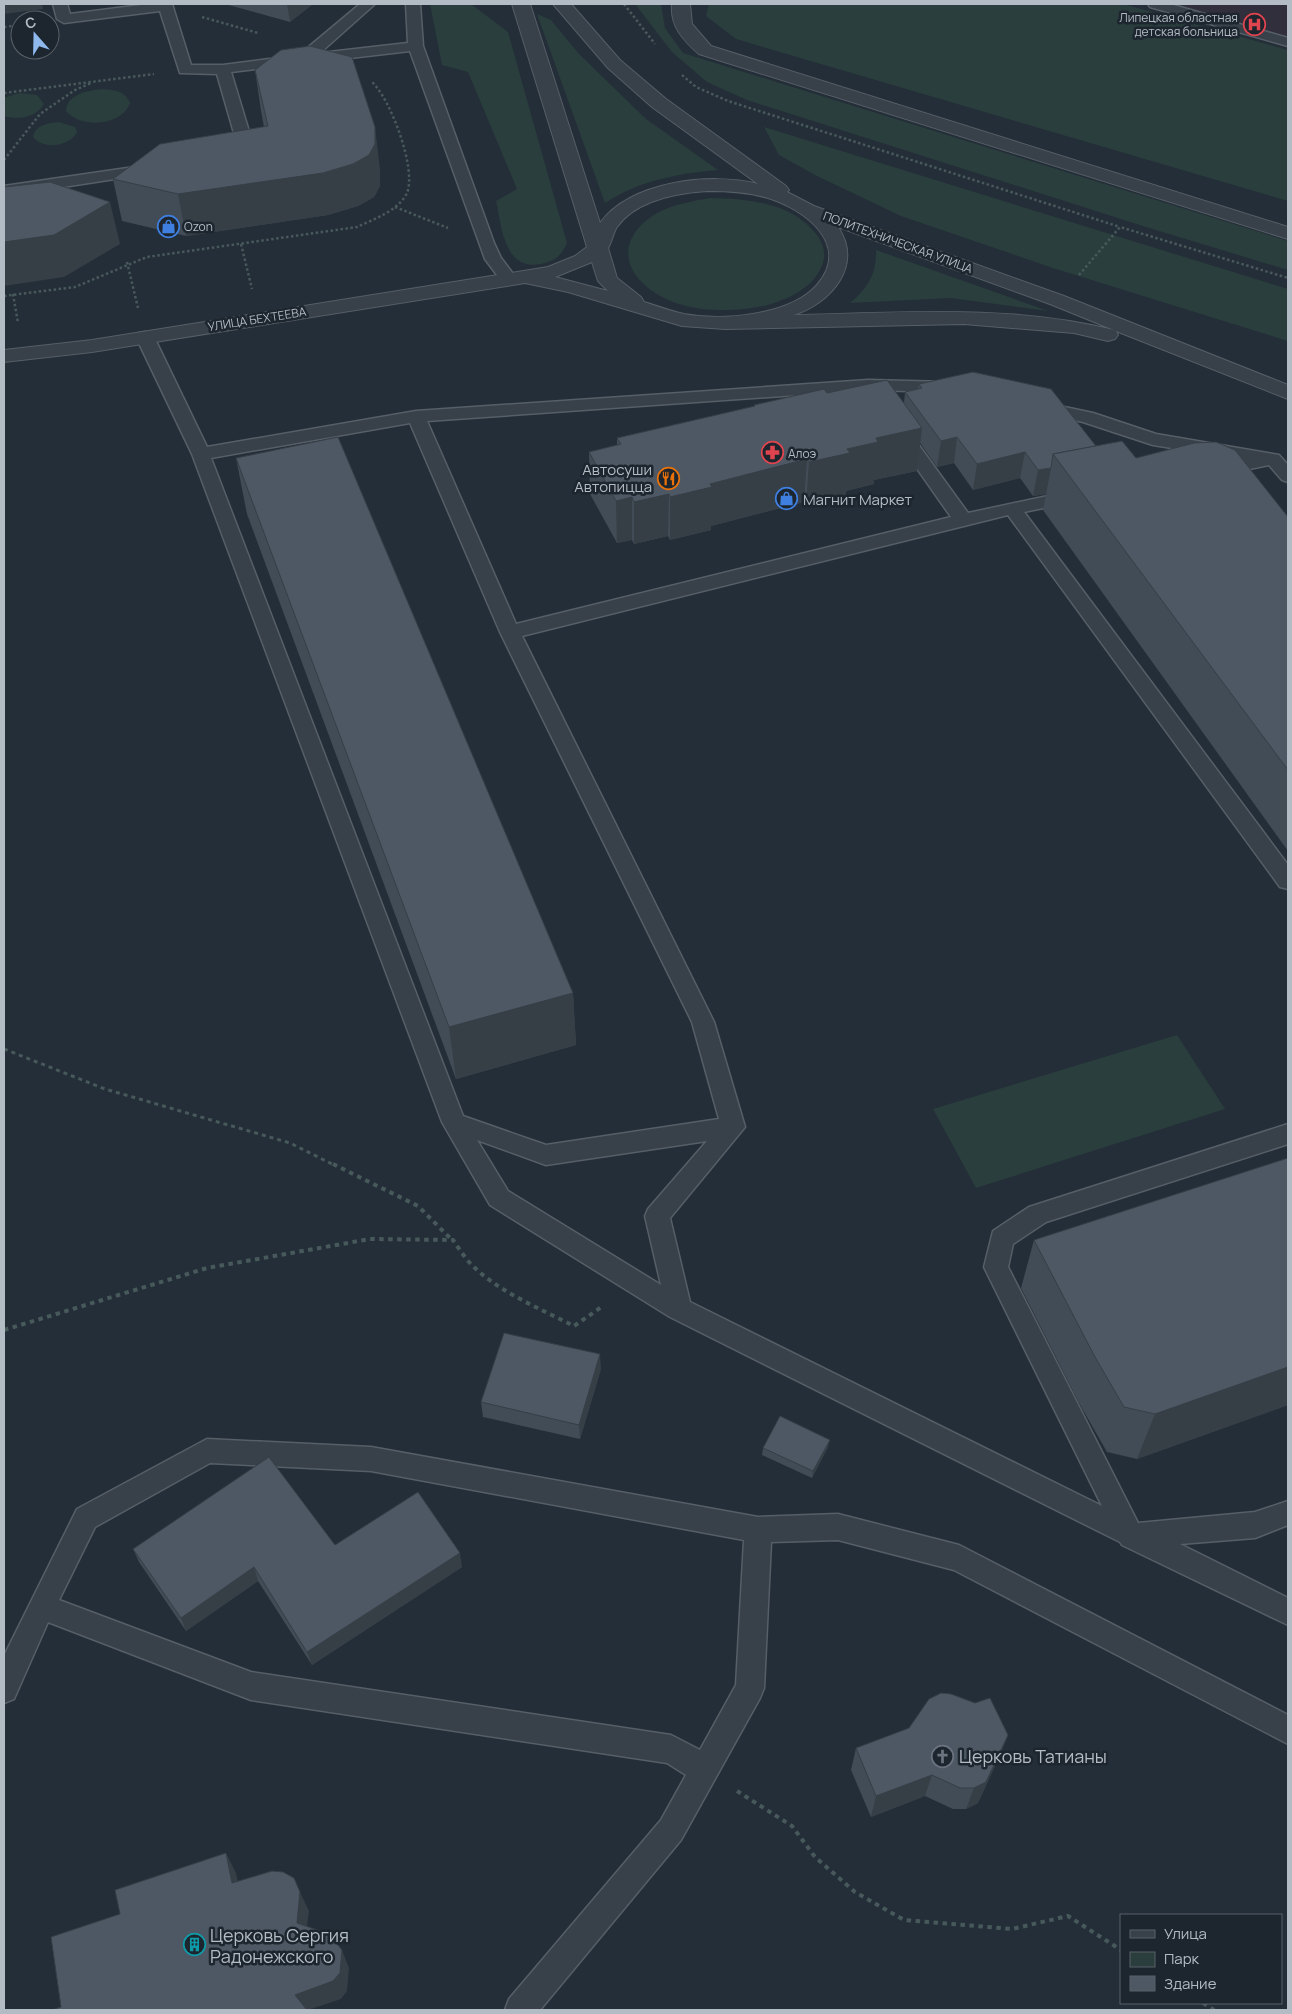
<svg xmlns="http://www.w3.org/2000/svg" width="1292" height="2014" font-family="Manrope,sans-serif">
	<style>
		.medical { fill: #302f3b }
		.green { fill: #2a3e3d }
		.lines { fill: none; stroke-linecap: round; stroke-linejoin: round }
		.lane-casing { stroke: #565e67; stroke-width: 3 }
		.street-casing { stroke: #565e67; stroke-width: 2 }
		.path-far2 { stroke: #48595b; stroke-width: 2.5; stroke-dasharray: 2.5 2.5; stroke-linecap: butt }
		.path-far1 { stroke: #48595b; stroke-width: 3; stroke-dasharray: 4 4; stroke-linecap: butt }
		.path { stroke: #48595b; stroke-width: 4; stroke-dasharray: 4.5 4.5; stroke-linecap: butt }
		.lane { fill: #384049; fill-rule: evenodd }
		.street { fill: #384049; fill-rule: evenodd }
		.wall { fill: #424c56 }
		.shaded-wall { fill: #363e46 }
		.building { fill: #4d5864; stroke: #363e46 }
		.labels { text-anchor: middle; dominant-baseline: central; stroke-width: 5; stroke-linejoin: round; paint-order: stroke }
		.far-poi-label { font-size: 12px; fill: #b3bbc5; stroke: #1d252e; text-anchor: start }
		.far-street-label { font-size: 12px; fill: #b3bbc5; stroke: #1d252e }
		.poi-label { font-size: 15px; fill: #b3bbc5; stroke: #1d252e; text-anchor: end }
		.near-poi-label { font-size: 18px; fill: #b3bbc5; stroke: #1d252e; text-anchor: start }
	</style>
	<rect width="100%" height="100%" fill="#242e38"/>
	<polygon class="medical" points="1150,4 1288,4 1288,43"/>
	<g class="green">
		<path d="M430,4h41l37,28 59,211c-6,13 -12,18 -26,21 -37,7 -39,-36 -45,-63l21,-12 -49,-117 -26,-7z"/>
		<polygon points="635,4 661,4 665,28 683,53 1288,241 1288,270 1146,227 747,100 707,82 672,52"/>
		<polygon points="709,4 1123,4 1288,50 1288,201 736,39 706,16"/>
		<path d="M537,14l14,6 28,34 67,65 72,51c-41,4 -78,10 -113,33z"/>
		<path d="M101,89c12,1 24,1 29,14 -8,23 -49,26 -64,8 1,-17 21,-20 35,-22z"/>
		<path d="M19,93l18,2 7,9c-8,14 -26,16 -40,12v-18z"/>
		<path d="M59,122l16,5 2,5c-8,15 -33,18 -44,5 2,-12 15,-14 26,-15z"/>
		<polygon points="764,127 1288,289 1288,341 1053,268 901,216 817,176 779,155"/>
		<path d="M710,198c38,1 82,4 107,37 6,8 9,19 6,28 -8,23 -30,34 -52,41 -37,10 -92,10 -124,-17 -31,-26 -21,-57 12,-75 16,-8 34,-11 51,-14z"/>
		<path d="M876,250l172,61 -97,-13 -101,5c18,-15 27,-30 26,-53z"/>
		<polygon points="1177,1035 1225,1109 976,1188 933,1109"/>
	</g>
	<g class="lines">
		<defs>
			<g id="lane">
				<polygon points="53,4 67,4 70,14 149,4 172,4 191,65 223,65 299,55 360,4 375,4 320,53 408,43 406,4 420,4 423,46 494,243 501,258 517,279 515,283 503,283 485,259 410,51 231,72 254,148 243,160 238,162 230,157 238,147 217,74 180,73 160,11 64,23 57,19"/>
				<polygon points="1148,4 1170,4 1288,38 1288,46 1150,7"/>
				<polygon points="148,165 156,170 154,173 4,196 4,186"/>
				<path d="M145,332l6,1 3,4 53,110 209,-36 452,-31 81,2 6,1 3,4 -3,4 -6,1 -81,-2 -441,31 89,203 435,-107 -59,-84 3,-4h12l61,84 108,-23 6,2 3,4 -3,4 -58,12 264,353v24l-8,-2 -272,-372 -486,121 192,386 31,105 -75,91 20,84 412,204 -118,-239 9,-36 36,-24 259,-83v20l-242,78 -33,22 -5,23 130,256 117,-11 33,-11v24l-33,13 -75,6 108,54v27l-166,-80 -2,-3 -450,-225 -180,-112 -48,-83 -250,-668 -56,-117 3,-4zM410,423l90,209 192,390 27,97 -173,26 -83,-29 -252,-658zM477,1140l69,25 161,-24 -59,68 -3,7 16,69 -153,-94z"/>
				<polygon points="1041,402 1093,413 1156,434 1279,455 1288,465 1288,482 1282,480 1269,465 1215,476 1209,474 1206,470 1209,466 1241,459 1153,445 1083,422 1035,411 1032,407 1035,403"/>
				<path d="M207,1439l164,8 387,70 80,-3 121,31 329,170v29l-334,-174 -116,-30 -67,2 -7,146 -4,10 -79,142 -141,170h-35l4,-11 152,-179 25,-45 -19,-12 -416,-63 -203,-78 -34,77 -10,4v-47l73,-147zM210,1463l161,8 373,69 -8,145 -36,65 -29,-15 -420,-63 -192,-72 36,-73z"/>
			</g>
			<g id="street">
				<path d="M512,4h18l70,219c31,-42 111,-51 158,-39l-106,-77 -44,-39 -55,-64h18l49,56 46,39 120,87 3,4 -2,2 27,14 250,90 224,89v14l-172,-68 2,4 -3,4 -7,2 -34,-8 -110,-9 -239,5 -43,-3 -114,-34 -43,-9 -433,69 -88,10v-12l88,-10 456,-73 27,-11 12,-9zM707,191c21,0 41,1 61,7 36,11 84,46 49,87 -27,31 -96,36 -133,29 -14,-3 -27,-8 -40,-12l-3,-5 -24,-19 -9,-30c4,-6 5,-15 9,-21 19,-27 61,-34 90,-36zM838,227l212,77 64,26c-104,-26 -214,-17 -320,-15 37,-12 70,-50 44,-88zM592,262l6,19 10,10 -53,-14z"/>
				<path d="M672,4h18l2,20 19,22 577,181v12l-589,-185c-16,-14 -29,-28 -27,-50z"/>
			</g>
		</defs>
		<use href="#lane" class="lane-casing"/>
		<use href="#street" class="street-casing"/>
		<g class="path-far2">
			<polyline points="624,4 655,44"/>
			<polyline points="202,17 258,33"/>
			<polyline points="4,27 20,25"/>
			<polyline points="682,75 696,87 728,101 1120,227"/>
			<polyline points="4,93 154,74"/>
			<polyline points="4,160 40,114 75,90 91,83"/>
			<polyline points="395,207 448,228"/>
			<polyline points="241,244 252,289"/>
			<polyline points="127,262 138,308"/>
			<polyline points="1079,275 1120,227 1288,278"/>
			<polyline points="13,294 18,323"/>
			<path d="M4,296l71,-9 72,-30 210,-30c17,-8 41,-16 50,-34 10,-24 -17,-95 -35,-111"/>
		</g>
		<polyline class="path-far1" points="4,1049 105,1089 290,1143 336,1166"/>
		<g class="path">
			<polyline points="333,1164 418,1206 452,1240"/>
			<path d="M4,1330l203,-62 163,-29 83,1c5,7 10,15 16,22 27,29 70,46 105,64l29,-20"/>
			<polyline points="737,1791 792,1826 815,1857 855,1892 904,1920 1012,1929 1068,1916 1121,1950"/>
			<polyline points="1203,2003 1214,2010"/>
		</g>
		<use href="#lane" class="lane"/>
		<use href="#street" class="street"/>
	</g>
	<g class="wall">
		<polygon points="225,4 313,4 290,22"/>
		<polygon points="255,70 380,169 380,186 374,197 358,206 328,215 186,236 122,221 113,179 264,127 261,111"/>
		<polygon points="919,384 1096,446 1136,458 1288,517 1288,851 1043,510 1046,494 1033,496 1020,478 973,490 954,463 937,467 920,443 917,471 874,480 874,484 846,491 846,495 806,505 804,502 711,526 711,530 670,540 668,536 634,544 632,540 617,543 590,494 589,452 617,445 617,438 754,407 754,405 827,393 904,403 905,392 918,389"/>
		<polygon points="236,458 573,993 576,1045 456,1079 247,514"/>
		<polygon points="1288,1158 1288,1405 1137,1459 1107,1452 1079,1403 1021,1288 1034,1240"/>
		<polygon points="601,1369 580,1439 483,1417 481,1402"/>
		<polygon points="828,1447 812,1478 762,1455 763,1448"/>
		<polygon points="335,1545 462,1567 312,1665 258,1581 186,1631 139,1562 133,1549"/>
		<polygon points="1008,1735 999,1757 978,1803 966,1809 953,1809 925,1796 871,1817 851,1770 856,1748"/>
	</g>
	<g class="shaded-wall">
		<polygon points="4,4 42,4 43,9 4,14"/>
		<polygon points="287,4 313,4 290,22"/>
		<polygon points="375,127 380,169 380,186 374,197 358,206 328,215 186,236 178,194"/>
		<polygon points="110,202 120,244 64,277 4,286 4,242"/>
		<polygon points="922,428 917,471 874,480 874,484 846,491 846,495 806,505 809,462 876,438"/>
		<polygon points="957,437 954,463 937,467 941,441"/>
		<polygon points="1025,452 1020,478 973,490 977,464"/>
		<polygon points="807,459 804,502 711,526 711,530 670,540 670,497 710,484"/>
		<polygon points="1051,468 1046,494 1033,496 1038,470"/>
		<polygon points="669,494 668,536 634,544 634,502"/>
		<polygon points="632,497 632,540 617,543 616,501"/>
		<polygon points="573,993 576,1045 456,1079 449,1027"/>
		<polygon points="600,1354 601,1369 580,1439 579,1425"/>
		<polygon points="1288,1367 1288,1405 1137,1459 1155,1414"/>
		<polygon points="830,1440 828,1447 812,1478 813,1471"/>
		<polygon points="460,1553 462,1567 312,1665 307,1652"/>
		<polygon points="254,1567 258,1581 186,1631 181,1618"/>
		<polygon points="1008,1735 999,1757 978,1803 966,1809 974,1788"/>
		<polygon points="932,1775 925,1796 871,1817 876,1796"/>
		<polygon points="226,1853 236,1873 242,1903 232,1883"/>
		<polygon points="300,1892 309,1911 305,1942 297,1923"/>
		<polygon points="342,1950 349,1968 347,1991 341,1999 308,2010 303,2010 295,1995"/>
	</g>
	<g class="building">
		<polygon points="310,46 352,57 375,127 375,144 369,155 353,164 323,173 178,194 113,179 160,144 268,126 255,70 281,50"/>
		<polygon points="50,182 110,202 54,235 4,242 4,187"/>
		<polygon points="973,372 1051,389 1096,446 1053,454 1051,468 1038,470 1025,452 977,464 957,437 941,441 905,392 922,388 919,384"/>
		<polygon points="887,380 922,428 876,438 878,442 847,449 850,453 809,462 807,459 710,484 712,487 670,497 669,494 634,502 632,497 616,501 589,452 621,444 617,438 755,406 754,405 824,389 827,393"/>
		<polygon points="338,437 573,993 449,1027 236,458"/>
		<polygon points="1122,441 1136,458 1194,443 1216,442 1235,450 1288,517 1288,770 1053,454"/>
		<polygon points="1288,1158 1288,1367 1155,1414 1124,1407 1095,1357 1034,1240"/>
		<polygon points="504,1333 600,1354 579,1425 481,1402"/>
		<polygon points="780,1416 830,1440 813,1471 763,1448"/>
		<polygon points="269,1457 335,1545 418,1492 460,1553 307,1652 254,1567 181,1618 133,1549"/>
		<polygon points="941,1693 951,1694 975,1703 990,1698 1008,1735 986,1782 974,1788 960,1788 932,1775 876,1796 856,1748 909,1728 929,1699"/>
		<polygon points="226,1853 232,1883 272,1871 283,1872 294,1878 300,1892 297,1923 329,1934 342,1950 340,1973 333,1981 295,1995 307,2010 52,2010 61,2007 51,1937 120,1914 115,1890"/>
	</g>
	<defs>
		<symbol id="hospital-ring" viewBox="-11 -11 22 22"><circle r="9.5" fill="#1d252e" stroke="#e0444e" stroke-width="1.5"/><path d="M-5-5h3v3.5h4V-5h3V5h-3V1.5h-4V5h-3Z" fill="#e0444e"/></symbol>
		<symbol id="shop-ring" viewBox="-11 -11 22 22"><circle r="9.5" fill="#1d252e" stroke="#3f7fe0" stroke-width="1.5"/><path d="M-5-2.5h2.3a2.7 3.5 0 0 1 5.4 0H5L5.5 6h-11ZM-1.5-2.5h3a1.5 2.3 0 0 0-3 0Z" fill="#3f7fe0"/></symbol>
		<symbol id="pharmacy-ring" viewBox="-11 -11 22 22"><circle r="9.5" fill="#1d252e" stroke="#e0444e" stroke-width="1.5"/><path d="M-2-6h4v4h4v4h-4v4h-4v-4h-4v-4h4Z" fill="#e0444e"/></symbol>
		<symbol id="restaurant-ring" viewBox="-11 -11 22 22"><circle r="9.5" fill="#1d252e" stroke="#e8710a" stroke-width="1.5"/><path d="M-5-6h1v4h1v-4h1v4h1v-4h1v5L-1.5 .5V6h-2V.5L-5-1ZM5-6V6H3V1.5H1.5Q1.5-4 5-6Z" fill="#e8710a"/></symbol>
		<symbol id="church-ring" viewBox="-11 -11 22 22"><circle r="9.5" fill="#1d252e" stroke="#6b7280" stroke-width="1.5"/><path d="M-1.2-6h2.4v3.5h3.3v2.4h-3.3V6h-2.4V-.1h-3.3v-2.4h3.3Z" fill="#6b7280"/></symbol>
		<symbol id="building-ring" viewBox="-11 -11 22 22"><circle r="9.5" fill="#1d252e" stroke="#0f9aa8" stroke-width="1.5"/><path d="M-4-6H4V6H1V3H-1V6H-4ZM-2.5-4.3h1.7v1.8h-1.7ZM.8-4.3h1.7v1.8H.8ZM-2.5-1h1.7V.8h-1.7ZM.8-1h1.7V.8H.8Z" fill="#0f9aa8"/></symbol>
	</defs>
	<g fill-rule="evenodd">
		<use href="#hospital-ring" x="1242" y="12" width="25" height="25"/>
		<use href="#shop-ring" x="156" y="214" width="25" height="25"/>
		<use href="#pharmacy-ring" x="760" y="440" width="25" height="25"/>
		<use href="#restaurant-ring" x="656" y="466" width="25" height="25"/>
		<use href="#shop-ring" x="774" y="486" width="25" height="25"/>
		<use href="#church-ring" x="930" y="1744" width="25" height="25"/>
		<use href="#building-ring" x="182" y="1932" width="25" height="25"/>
	</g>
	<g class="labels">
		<g class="far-poi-label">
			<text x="1238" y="17" text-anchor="end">Липецкая областная<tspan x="1238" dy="14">детская больница</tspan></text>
			<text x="184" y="226">Ozon</text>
			<text x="788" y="453">Алоэ</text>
		</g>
		<g class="far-street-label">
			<text transform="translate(898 242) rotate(20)">ПОЛИТЕХНИЧЕСКАЯ УЛИЦА</text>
			<text transform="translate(257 319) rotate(-9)">УЛИЦА БЕХТЕЕВА</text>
		</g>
		<g class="poi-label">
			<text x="652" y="469">Автосуши<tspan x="652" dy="17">Автопицца</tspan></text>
			<text x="803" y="499" text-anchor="start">Магнит Маркет</text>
		</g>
		<g class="near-poi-label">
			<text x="959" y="1756">Церковь Татианы</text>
			<text x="210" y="1935">Церковь Сергия<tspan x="210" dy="21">Радонежского</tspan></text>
		</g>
	</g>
	<rect width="1292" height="2014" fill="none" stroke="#b3bbc5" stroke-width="10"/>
	<rect x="1120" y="1914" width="162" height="90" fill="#1d252e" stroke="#59616a"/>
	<rect x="1130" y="1930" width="25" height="8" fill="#384049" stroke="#59616a"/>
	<text x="1164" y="1939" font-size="15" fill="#b3bbc5">Улица</text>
	<rect x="1130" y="1952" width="25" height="15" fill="#2a3e3d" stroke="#59616a"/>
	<text x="1164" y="1964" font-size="15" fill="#b3bbc5">Парк</text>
	<rect x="1130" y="1976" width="25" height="15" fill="#4d5864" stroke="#59616a"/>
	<text x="1164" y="1989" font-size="15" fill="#b3bbc5">Здание</text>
	<g transform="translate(35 35) rotate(340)"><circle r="24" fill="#1d252e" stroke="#59616a"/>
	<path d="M0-4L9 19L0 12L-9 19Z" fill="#8fb8ed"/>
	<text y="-8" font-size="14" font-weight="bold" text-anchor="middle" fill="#b3bbc5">С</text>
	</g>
</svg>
